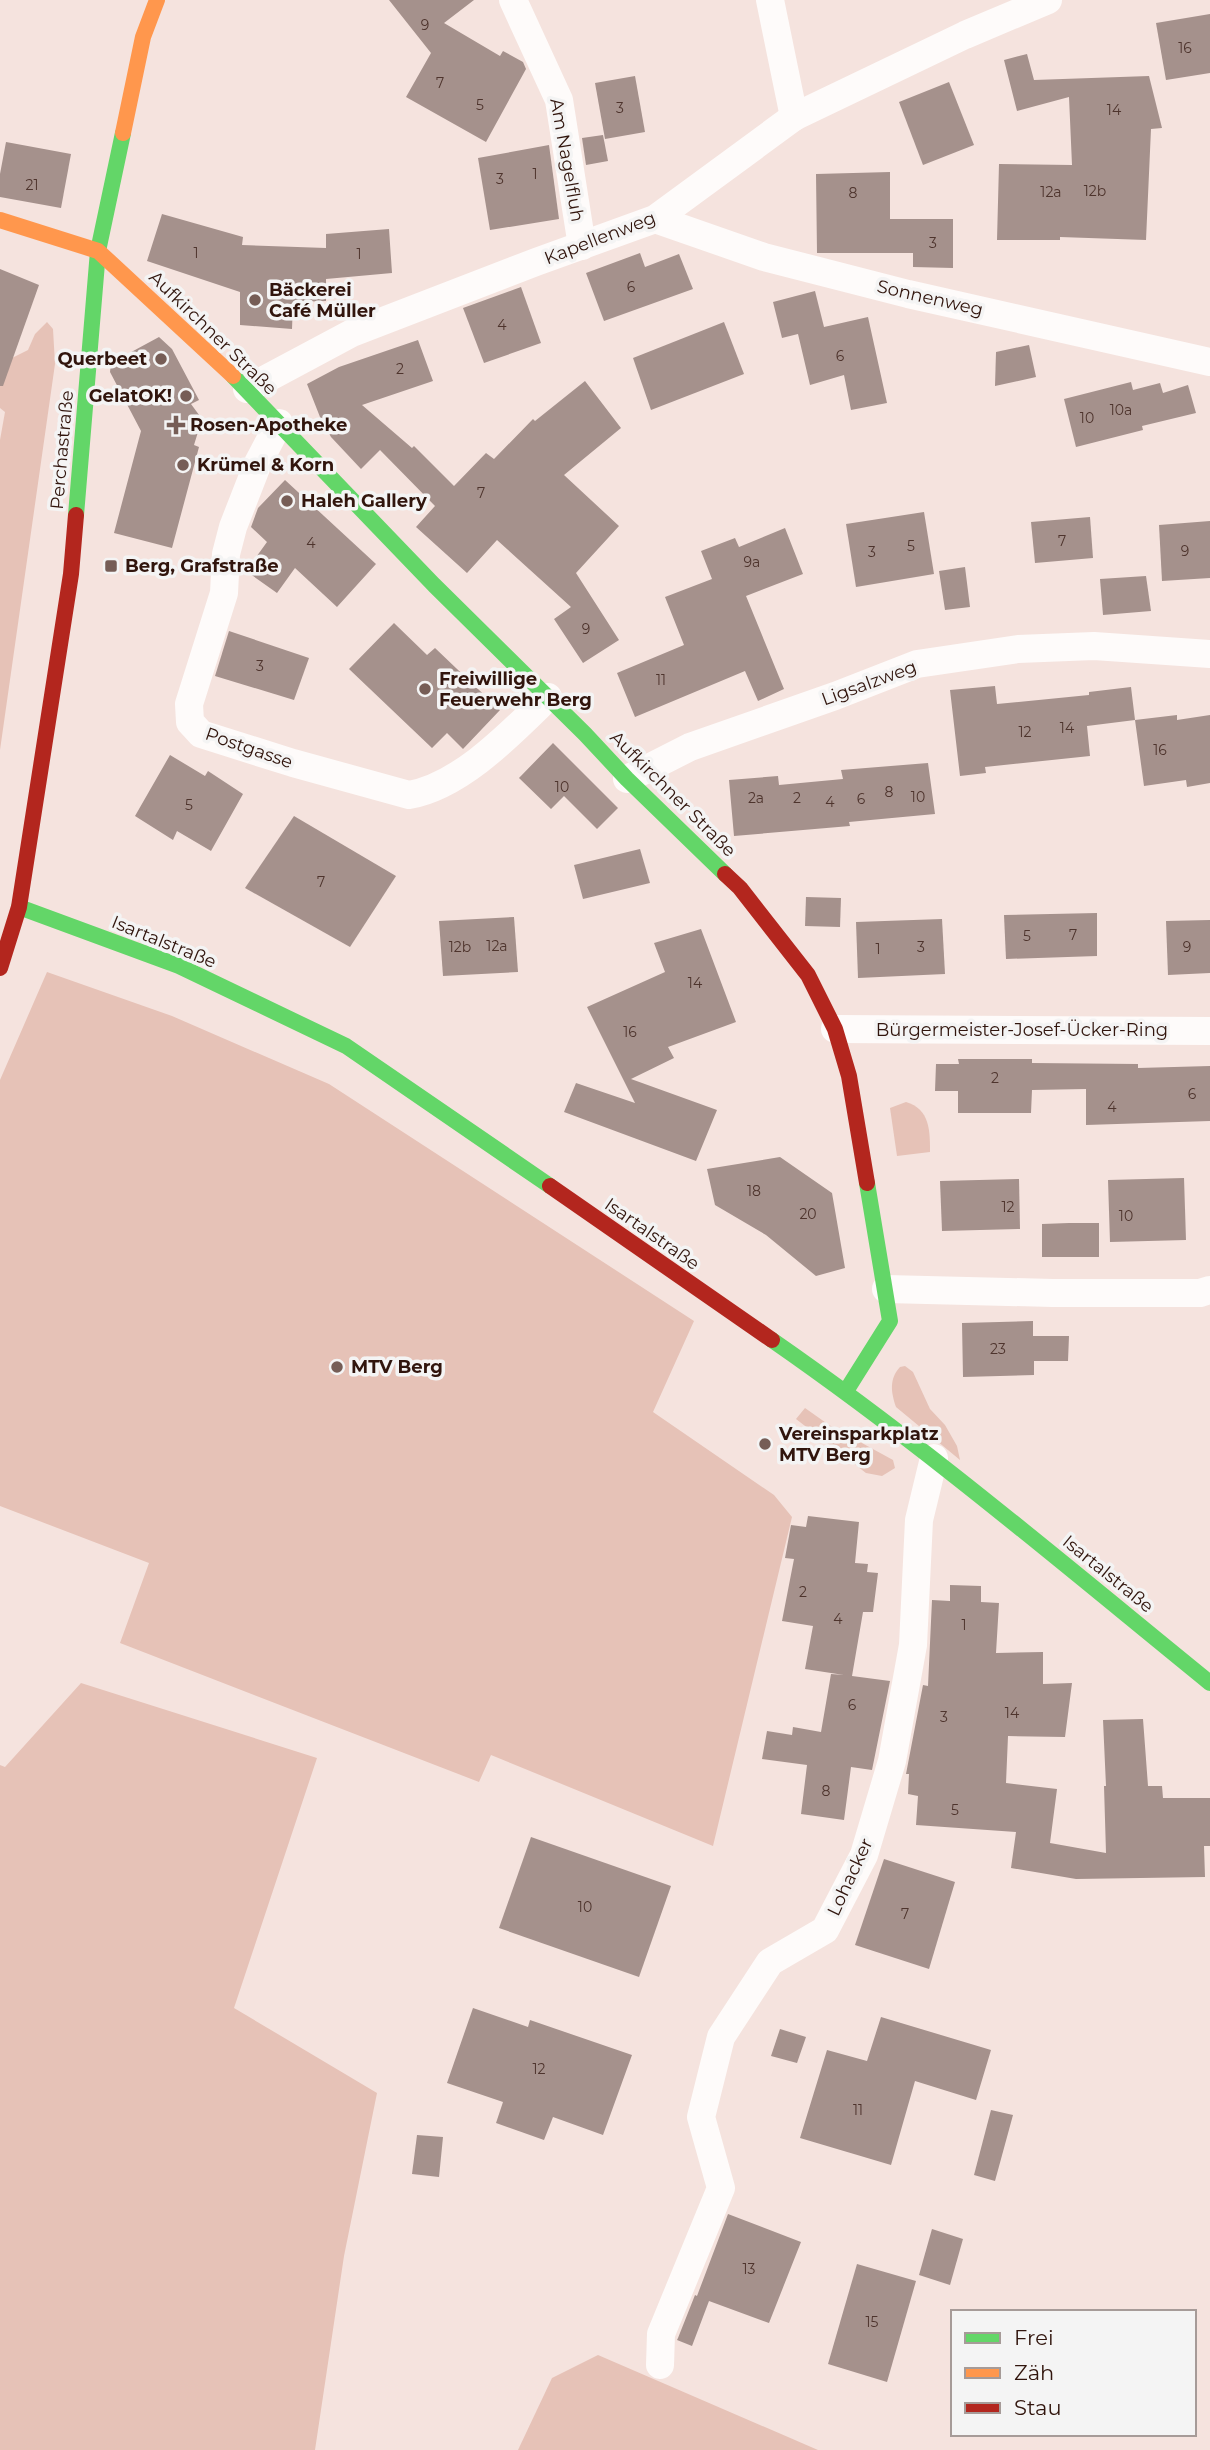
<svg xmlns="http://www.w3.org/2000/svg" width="1210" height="2450" font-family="Montserrat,sans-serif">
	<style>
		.green { fill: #e6c2b7 }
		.building { fill: #a5918c }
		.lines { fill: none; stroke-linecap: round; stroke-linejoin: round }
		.street { stroke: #fefbfa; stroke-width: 28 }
		.fast { stroke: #63d668; stroke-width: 16 }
		.slow { stroke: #ff974d; stroke-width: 16 }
		.jam { stroke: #b3261e; stroke-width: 16 }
		.poi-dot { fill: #765d56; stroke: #f4f4f4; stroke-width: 2.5 }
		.labels { text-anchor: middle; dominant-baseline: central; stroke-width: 7; stroke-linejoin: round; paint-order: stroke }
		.number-label { font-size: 14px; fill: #4e342d }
		.street-label { font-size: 18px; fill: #31150d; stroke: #f4f4f4 }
		.poi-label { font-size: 18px; font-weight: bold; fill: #31150d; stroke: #f4f4f4; text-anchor: start }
	</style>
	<rect width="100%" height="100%" fill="#f5e3de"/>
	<g class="green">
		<polygon points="47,322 53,329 55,364 0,750 0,440 5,412 0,408 0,361 10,359 28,350 35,334"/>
		<polygon points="47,972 172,1016 329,1084 694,1321 653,1412 774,1495 792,1517 713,1846 491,1755 479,1782 120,1643 149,1563 0,1506 0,1080"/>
		<path d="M906,1102c24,7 24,29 24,50l-33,4 -7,-48z"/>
		<path d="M905,1366l8,6 17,37 15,16 12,21 3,14 -64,-53c-5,-15 -7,-28 4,-40z"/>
		<polygon points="805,1408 829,1425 893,1460 895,1468 882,1476 866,1473 796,1419"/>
		<polygon points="81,1683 317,1758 234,2008 377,2093 344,2256 315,2450 0,2450 0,1765 5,1767"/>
		<polygon points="598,2355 818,2450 518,2450 552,2378"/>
	</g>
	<g class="building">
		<polygon points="389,0 474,0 444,23 500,56 503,51 523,62 526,69 486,142 406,97 431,53"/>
		<polygon points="1210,14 1210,73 1166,80 1156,23"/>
		<polygon points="1027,54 1034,80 1149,76 1162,128 1151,129 1146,240 1060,237 1060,240 997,240 999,164 1072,165 1069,97 1017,111 1004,60"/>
		<polygon points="635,76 645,132 605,139 595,83"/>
		<polygon points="949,82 974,145 923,165 899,102"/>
		<polygon points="603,135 608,161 586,165 582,138"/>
		<polygon points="6,142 71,154 61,208 0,197 0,174"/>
		<polygon points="549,145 559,219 490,230 478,158"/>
		<polygon points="890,172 890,219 953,219 953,268 913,267 913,253 817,253 816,174"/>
		<polygon points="162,214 243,237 242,245 326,248 326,234 389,229 392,273 326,279 326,301 293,302 292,329 240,325 240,292 147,261"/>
		<polygon points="640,253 645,267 679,254 693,289 604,321 586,273"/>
		<polygon points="0,269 39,285 3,386 0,386"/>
		<polygon points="521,287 541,343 484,363 463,308"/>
		<polygon points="815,291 824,327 868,317 887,403 851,410 844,375 810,385 798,334 782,338 773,302"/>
		<polygon points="724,322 744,374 651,410 633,358"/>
		<polygon points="159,337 172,349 199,400 191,404 202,419 194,445 199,447 172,548 114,533 141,431 110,372 111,363"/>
		<polygon points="418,340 433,381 362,405 412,448 414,446 454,486 486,453 494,459 533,419 535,421 585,381 621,428 564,475 619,526 576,573 619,640 583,663 554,619 571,607 497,540 467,573 416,527 435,506 380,450 361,469 331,437 320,417 307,384 339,367"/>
		<polygon points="1029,345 1036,377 995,386 996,352"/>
		<polygon points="1131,382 1133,390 1160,383 1163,393 1188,385 1196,413 1142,426 1143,430 1076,447 1064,399"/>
		<polygon points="285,480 376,564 337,607 295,568 277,593 246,571 267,542 251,527 258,508"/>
		<polygon points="924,512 934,574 856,587 846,524"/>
		<polygon points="1090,517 1093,558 1035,563 1031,522"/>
		<polygon points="1210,521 1210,578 1162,581 1159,525"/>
		<polygon points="785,528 803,574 746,596 784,689 758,701 745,671 635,717 617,673 684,645 665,597 712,579 701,551 735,538 739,547"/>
		<polygon points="965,567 970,607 945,610 939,571"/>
		<polygon points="1146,576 1151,611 1103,615 1100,579"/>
		<polygon points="394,623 427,655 435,648 500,710 463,749 447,733 432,748 349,669"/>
		<polygon points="229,631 309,658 294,700 215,676"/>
		<polygon points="995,686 997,704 1089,695 1089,692 1131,687 1135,720 1087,726 1090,756 985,767 986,773 960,776 950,690"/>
		<polygon points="1177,715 1177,720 1210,715 1210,783 1187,787 1186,780 1144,786 1135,720"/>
		<polygon points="553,743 618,808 597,829 564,796 551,809 519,778"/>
		<polygon points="170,755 205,776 208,771 243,794 211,851 177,831 173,840 135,816"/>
		<polygon points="928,763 935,814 849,822 850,826 734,836 729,780 778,776 779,785 843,779 841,770"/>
		<polygon points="294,816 396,876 350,947 245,888"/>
		<polygon points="640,849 650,883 583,899 574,865"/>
		<polygon points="806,897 841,898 840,927 805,926"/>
		<polygon points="1097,913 1097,956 1006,959 1004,915"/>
		<polygon points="514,917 518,972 443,976 439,921"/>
		<polygon points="942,919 945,974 858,978 856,922"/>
		<polygon points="1210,920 1210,973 1168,975 1166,921"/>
		<polygon points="701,929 736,1022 668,1047 674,1058 631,1079 717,1110 696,1161 564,1112 576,1083 635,1103 587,1007 665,972 654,943"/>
		<polygon points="958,1059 1032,1059 1032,1063 1138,1064 1138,1068 1210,1066 1210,1121 1086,1125 1086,1089 1032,1090 1031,1113 958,1113 958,1091 935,1091 936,1064 959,1064"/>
		<polygon points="780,1157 832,1193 845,1268 816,1276 766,1235 715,1205 707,1169"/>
		<polygon points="1184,1178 1186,1240 1110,1242 1108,1180"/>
		<polygon points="1019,1179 1020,1229 942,1231 940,1181"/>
		<polygon points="1069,1223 1099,1223 1099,1257 1042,1257 1042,1224"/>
		<polygon points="1033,1321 1033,1336 1069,1336 1068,1361 1034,1361 1034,1375 963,1377 962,1323"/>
		<polygon points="808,1516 859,1522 855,1563 868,1564 867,1572 878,1573 873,1612 863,1612 852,1676 890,1681 872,1770 851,1767 844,1820 801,1814 807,1765 762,1759 767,1731 792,1735 793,1727 821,1732 831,1674 844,1675 805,1669 813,1626 782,1621 794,1559 785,1558 791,1525 806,1527"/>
		<polygon points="950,1585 981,1586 981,1602 999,1603 996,1653 1043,1652 1043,1684 1072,1683 1065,1737 1008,1736 1006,1783 1057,1789 1050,1843 1106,1853 1104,1786 1106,1786 1103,1720 1143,1719 1148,1786 1162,1786 1163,1798 1210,1798 1210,1846 1204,1846 1205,1877 1076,1879 1011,1868 1016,1832 916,1825 918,1796 908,1794 909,1774 906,1774 923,1685 928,1686 932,1600 950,1601"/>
		<polygon points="531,1837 671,1886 639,1977 499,1928"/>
		<polygon points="884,1859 955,1882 929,1969 855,1945"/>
		<polygon points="473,2008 528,2027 530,2020 632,2055 603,2135 553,2117 544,2140 496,2123 503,2102 447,2083"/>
		<polygon points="881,2017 991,2050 976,2100 915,2081 891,2165 800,2138 827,2050 867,2061"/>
		<polygon points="780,2029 806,2037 797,2063 771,2056"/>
		<polygon points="991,2110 1013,2115 995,2181 974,2175"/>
		<polygon points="417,2135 443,2137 439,2177 412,2174"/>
		<polygon points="728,2214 801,2242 769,2323 709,2301 692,2346 677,2340 678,2338 695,2295 697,2296"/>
		<polygon points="932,2229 963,2239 950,2285 919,2275"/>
		<polygon points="857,2264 916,2281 887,2382 828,2364"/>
	</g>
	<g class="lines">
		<g class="street">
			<polyline points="513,0 559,100 582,246"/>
			<polyline points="770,0 794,117"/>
			<polyline points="655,219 764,257 908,294 1210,362"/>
			<polyline points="247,389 352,333 536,262 655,219 794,117 965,35 1048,0"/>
			<path d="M279,423l-21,40 -25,64 -7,27 -2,39 -35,111 1,18 11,12 92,29 116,32c52,-9 102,-62 139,-98"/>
			<polyline points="627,779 690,747 835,696 917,664 1018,649 1094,646 1210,654"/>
			<polyline points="835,1029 1210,1031"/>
			<polyline points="886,1289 1053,1293 1200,1293 1210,1290"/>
			<polyline points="660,2365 661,2334 721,2188 701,2117 721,2037 770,1962 825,1930 864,1855 892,1761 913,1645 919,1520 934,1458"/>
		</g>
		<g class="fast">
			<polyline points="233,376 434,585 585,734 627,779 725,874"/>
			<polyline points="76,515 98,251 123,133"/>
			<polyline points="19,907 179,966 346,1046 550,1186"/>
			<path d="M772,1340c153,106 294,226 438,343"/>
			<polyline points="846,1391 890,1321 867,1183"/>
		</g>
		<g class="slow">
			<polyline points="123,133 143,37 157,0"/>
			<polyline points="0,220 98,251 233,376"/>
		</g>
		<g class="jam">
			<polyline points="725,874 740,888 808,975 835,1029 849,1076 867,1183"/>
			<polyline points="0,968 19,907 71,574 76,515"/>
			<polyline points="550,1186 772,1340"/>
		</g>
	</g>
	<g class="poi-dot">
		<circle cx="255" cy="300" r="7"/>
		<circle cx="161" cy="359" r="7"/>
		<circle cx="186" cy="396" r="7"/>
		<path d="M172.5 414.5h7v7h7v7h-7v7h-7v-7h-7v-7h7z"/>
		<circle cx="183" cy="465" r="7"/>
		<circle cx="287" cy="501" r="7"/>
		<rect x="104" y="559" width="14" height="14" rx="3.5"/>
		<circle cx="425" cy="689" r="7"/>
		<circle cx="337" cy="1367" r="7"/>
		<circle cx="765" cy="1444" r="7"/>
	</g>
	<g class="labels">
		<g class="number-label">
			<text x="425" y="25">9</text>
			<text x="1185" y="48">16</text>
			<text x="440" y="83">7</text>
			<text x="480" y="105">5</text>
			<text x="620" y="108">3</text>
			<text x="1114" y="110">14</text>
			<text x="535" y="174">1</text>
			<text x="500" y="179">3</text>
			<text x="32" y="185">21</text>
			<text x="1095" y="191">12b</text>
			<text x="1051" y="192">12a</text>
			<text x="853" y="193">8</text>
			<text x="933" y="243">3</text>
			<text x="196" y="253">1</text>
			<text x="359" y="254">1</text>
			<text x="631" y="287">6</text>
			<text x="502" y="325">4</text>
			<text x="840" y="356">6</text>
			<text x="400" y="369">2</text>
			<text x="1121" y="410">10a</text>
			<text x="1087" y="418">10</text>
			<text x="481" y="493">7</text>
			<text x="1062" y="541">7</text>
			<text x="311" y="543">4</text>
			<text x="911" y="546">5</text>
			<text x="1185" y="551">9</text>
			<text x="872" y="552">3</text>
			<text x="752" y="562">9a</text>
			<text x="586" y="629">9</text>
			<text x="260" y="666">3</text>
			<text x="661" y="680">11</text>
			<text x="1067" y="728">14</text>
			<text x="1025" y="732">12</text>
			<text x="1160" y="750">16</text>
			<text x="562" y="787">10</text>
			<text x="889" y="792">8</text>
			<text x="918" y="797">10</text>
			<text x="756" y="798">2a</text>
			<text x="797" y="798">2</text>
			<text x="861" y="799">6</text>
			<text x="830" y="802">4</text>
			<text x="189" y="805">5</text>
			<text x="321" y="882">7</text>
			<text x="1073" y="935">7</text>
			<text x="1027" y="936">5</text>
			<text x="497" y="946">12a</text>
			<text x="460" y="947">12b</text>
			<text x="921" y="947">3</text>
			<text x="1187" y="947">9</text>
			<text x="878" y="949">1</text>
			<text x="695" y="983">14</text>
			<text x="630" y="1032">16</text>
			<text x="995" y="1078">2</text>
			<text x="1192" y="1094">6</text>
			<text x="1112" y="1107">4</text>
			<text x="754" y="1191">18</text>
			<text x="1008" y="1207">12</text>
			<text x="808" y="1214">20</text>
			<text x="1126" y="1216">10</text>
			<text x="998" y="1349">23</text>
			<text x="803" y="1592">2</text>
			<text x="838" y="1619">4</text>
			<text x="964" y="1625">1</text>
			<text x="852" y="1705">6</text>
			<text x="1012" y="1713">14</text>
			<text x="944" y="1717">3</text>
			<text x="826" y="1791">8</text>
			<text x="955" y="1810">5</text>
			<text x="585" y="1907">10</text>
			<text x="905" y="1914">7</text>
			<text x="539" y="2069">12</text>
			<text x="858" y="2110">11</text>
			<text x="749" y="2269">13</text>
			<text x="872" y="2322">15</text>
		</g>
		<g class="street-label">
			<text transform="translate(567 160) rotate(80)">Am Nagelfluh</text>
			<text transform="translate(600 238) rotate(-21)">Kapellenweg</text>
			<text transform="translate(930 298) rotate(13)">Sonnenweg</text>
			<text transform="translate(213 333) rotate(44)">Aufkirchner Straße</text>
			<text transform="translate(62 450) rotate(-85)">Perchastraße</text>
			<text transform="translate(869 683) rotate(-20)">Ligsalzweg</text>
			<text transform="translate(249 748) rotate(19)">Postgasse</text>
			<text transform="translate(673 794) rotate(45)">Aufkirchner Straße</text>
			<text transform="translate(164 942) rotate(22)">Isartalstraße</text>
			<text x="1022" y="1030">Bürgermeister-Josef-Ücker-Ring</text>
			<text transform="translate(652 1234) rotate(35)">Isartalstraße</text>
			<text transform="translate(1108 1574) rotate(39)">Isartalstraße</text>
			<text transform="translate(850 1877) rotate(-65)">Lohacker</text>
		</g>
		<g class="poi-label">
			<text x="269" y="290">Bäckerei<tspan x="269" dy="21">Café Müller</tspan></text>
			<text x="147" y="359" text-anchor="end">Querbeet</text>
			<text x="172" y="396" text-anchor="end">GelatOK!</text>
			<text x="190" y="425">Rosen-Apotheke</text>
			<text x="197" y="465">Krümel &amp; Korn</text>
			<text x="301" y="501">Haleh Gallery</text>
			<text x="125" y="566">Berg, Grafstraße</text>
			<text x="439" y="679">Freiwillige<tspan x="439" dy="21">Feuerwehr Berg</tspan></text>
			<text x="351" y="1367">MTV Berg</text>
			<text x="779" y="1434">Vereinsparkplatz<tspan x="779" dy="21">MTV Berg</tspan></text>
		</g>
	</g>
	<rect x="951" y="2310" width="245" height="126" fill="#f4f4f4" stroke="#a69b98" stroke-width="2"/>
	<rect x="965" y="2333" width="35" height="10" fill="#63d668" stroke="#a69b98" stroke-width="2"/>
	<text x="1014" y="2345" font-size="21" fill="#31150d">Frei</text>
	<rect x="965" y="2368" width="35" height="10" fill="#ff974d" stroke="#a69b98" stroke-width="2"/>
	<text x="1014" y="2380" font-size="21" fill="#31150d">Zäh</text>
	<rect x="965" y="2403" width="35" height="10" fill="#b3261e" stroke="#a69b98" stroke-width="2"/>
	<text x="1014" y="2415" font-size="21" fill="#31150d">Stau</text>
</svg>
